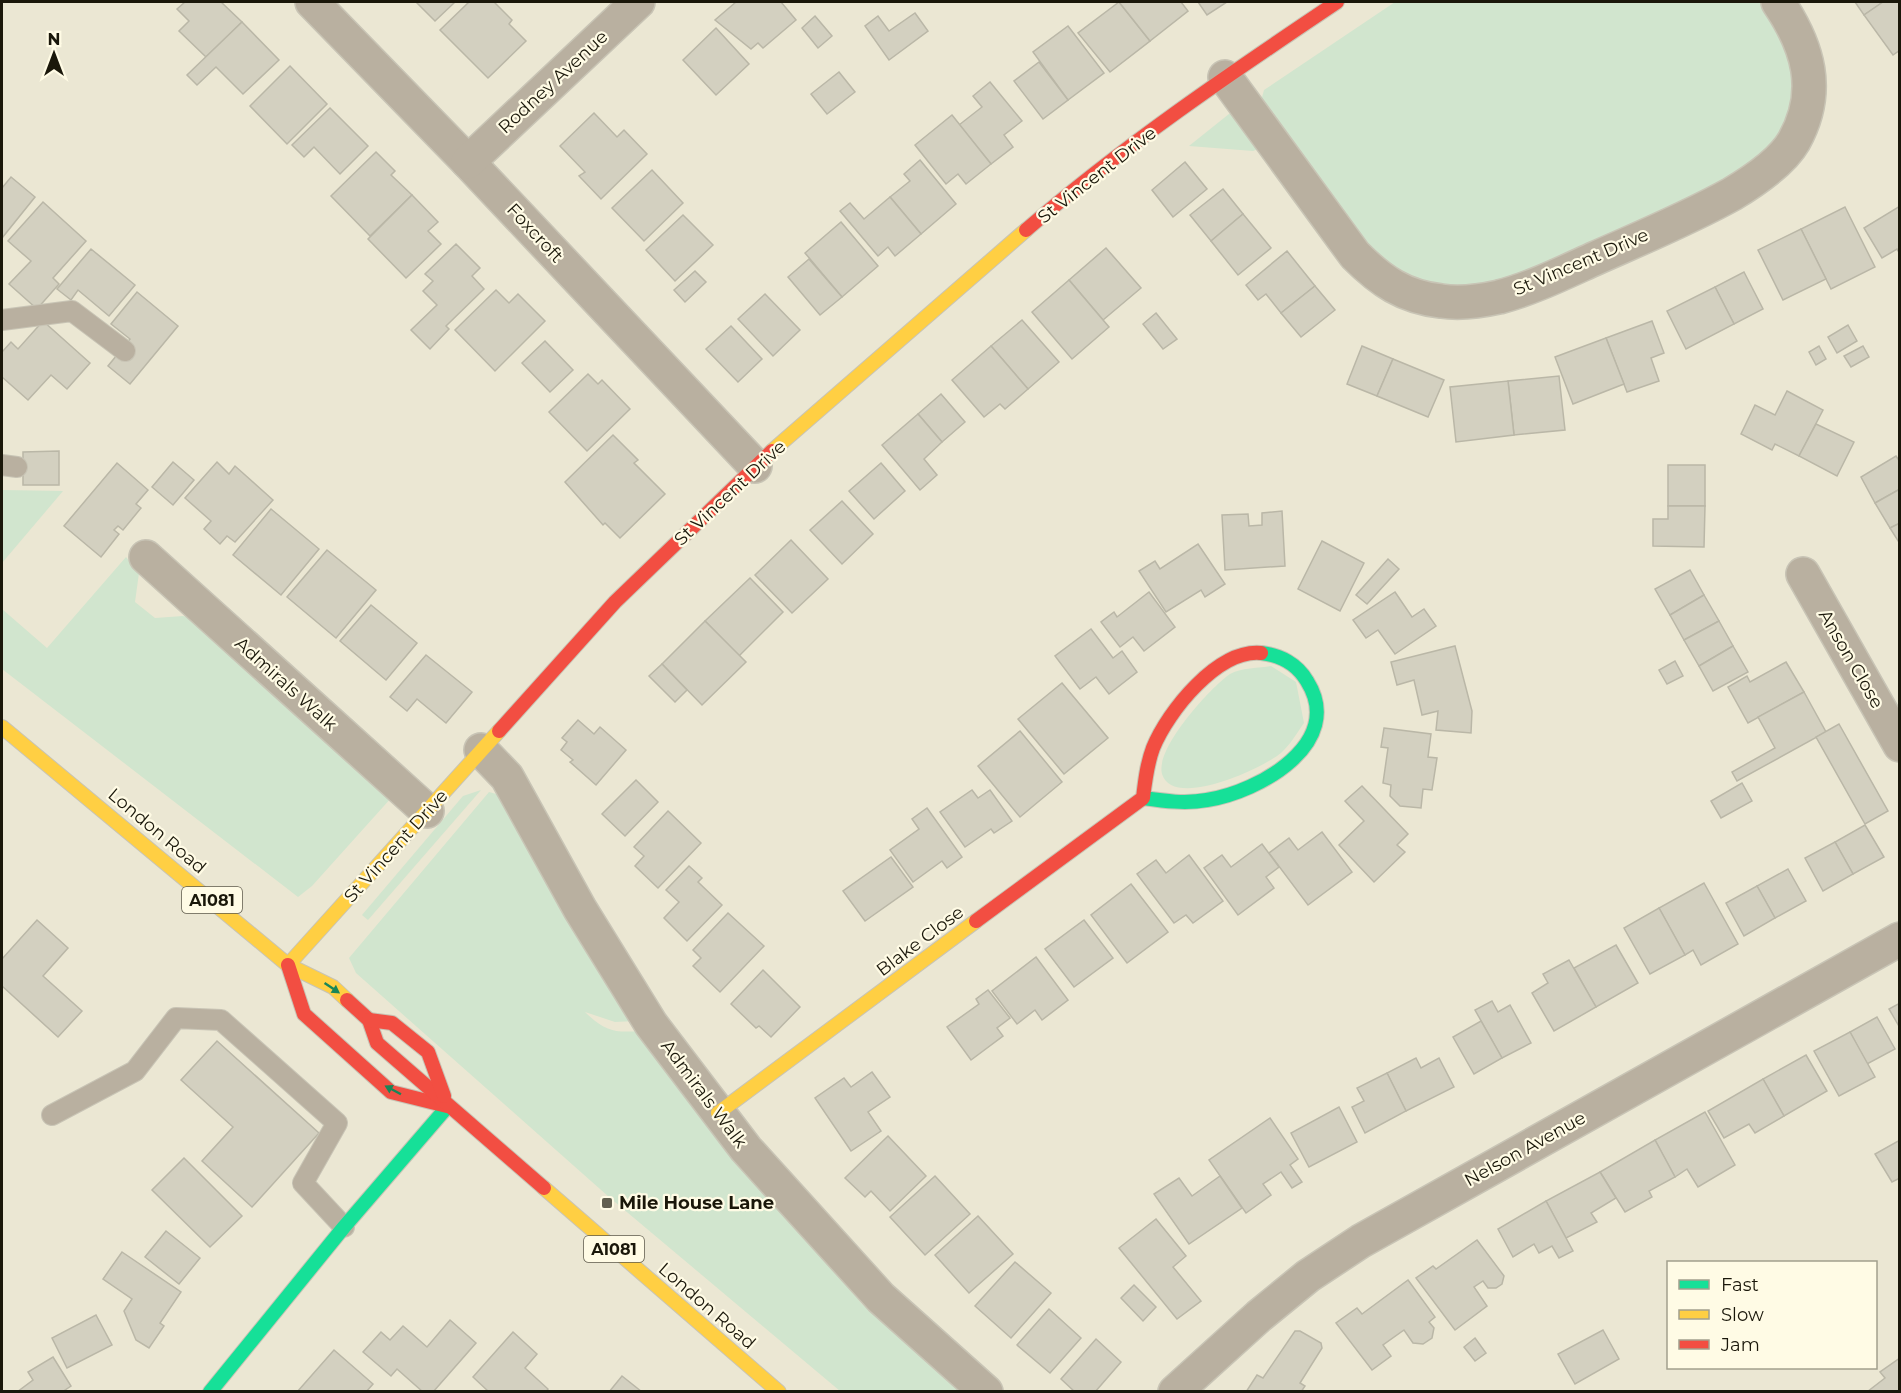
<svg xmlns="http://www.w3.org/2000/svg" width="1901" height="1393" font-family="Montserrat,sans-serif">
	<style>
		.green { fill: #d1e5ce }
		.building { fill: #d3d0c0; stroke: #bab7a7; stroke-width: 1.5 }
		.lines { fill: none; stroke-linecap: round; stroke-linejoin: round }
		.lane-casing { stroke: #c8c4b5; stroke-width: 22 }
		.street-casing { stroke: #c8c4b5; stroke-width: 36 }
		.fast-casing { stroke: #c8c4b5; stroke-width: 16 }
		.slow-casing { stroke: #c8c4b5; stroke-width: 16 }
		.jam-casing { stroke: #c8c4b5; stroke-width: 16 }
		.lane { stroke: #b9b0a0; stroke-width: 20 }
		.street { stroke: #b9b0a0; stroke-width: 33 }
		.fast { stroke: #16e098; stroke-width: 14 }
		.slow { stroke: #ffcf43; stroke-width: 14 }
		.jam { stroke: #f24e42; stroke-width: 14 }
		.oneway { fill: #188658 }
		.poi-dot { fill: #636050; stroke: #fffbe5; stroke-width: 2 }
		.labels { text-anchor: middle; dominant-baseline: central; stroke-width: 4.5; stroke-linejoin: round; paint-order: stroke }
		.shield { fill: #fffbe5; stroke: #5f5b4c; stroke-width: 1.5 }
		.shield-label { font-size: 16px; font-weight: bold; fill: #1a170a }
		.street-label { font-size: 18px; fill: #1a170a; stroke: #fffbe5 }
		.poi-label { font-size: 18px; font-weight: bold; fill: #1a170a; stroke: #fffbe5; text-anchor: start }
	</style>
	<rect width="100%" height="100%" fill="#ebe7d3"/>
	<g class="green">
		<path d="M1395,2h367c8,12 19,25 24,38 10,27 14,65 -3,89 -13,20 -35,35 -53,51l-208,98 -67,11 -37,-6 -39,-22 -118,-160 3,-11z"/>
		<polygon points="1229,114 1235,114 1263,147 1253,151 1189,146"/>
		<polygon points="2,490 63,491 2,563"/>
		<polygon points="126,557 139,573 135,602 155,618 183,616 196,619 392,797 312,886 298,897 2,669 2,609 47,648"/>
		<path d="M1271,666l25,16 8,41c-7,10 -14,22 -23,30 -18,15 -108,57 -119,21 -7,-26 49,-87 68,-100 10,-6 30,-6 41,-8z"/>
		<polygon points="481,790 368,920 362,915 463,796"/>
		<path d="M489,792l11,3 135,226 -20,1 -30,-10c20,19 28,21 56,19l67,90 154,183 98,87h-120l-231,-194 -253,-224 -7,-15z"/>
	</g>
	<g class="building">
		<polygon points="185,2 221,2 242,22 206,57 179,31 189,21 177,9"/>
		<polygon points="416,2 455,2 435,21"/>
		<polygon points="469,2 494,2 512,20 509,24 526,41 488,78 440,30"/>
		<polygon points="736,2 781,2 796,20 763,48 758,43 751,49 715,20"/>
		<polygon points="1119,2 1150,41 1110,72 1078,33"/>
		<polygon points="1119,2 1181,2 1188,11 1150,41"/>
		<polygon points="1198,2 1227,2 1207,15"/>
		<polygon points="1855,2 1883,2 1864,15"/>
		<polygon points="1883,2 1900,2 1900,50 1893,55 1864,15"/>
		<polygon points="915,13 928,31 889,60 865,26 878,16 889,31"/>
		<polygon points="815,16 832,36 818,48 802,28"/>
		<polygon points="242,22 279,60 243,94 216,67 197,85 187,75"/>
		<polygon points="1068,26 1104,73 1068,100 1033,52"/>
		<polygon points="716,28 749,64 716,95 683,60"/>
		<polygon points="1039,62 1068,100 1043,119 1014,81"/>
		<polygon points="290,66 327,104 287,144 250,106"/>
		<polygon points="839,72 855,92 827,114 811,94"/>
		<polygon points="990,82 1022,121 1004,135 1013,147 991,164 959,125 982,107 973,96"/>
		<polygon points="330,108 368,146 340,174 314,147 304,157 292,145"/>
		<polygon points="594,113 617,137 624,130 647,154 601,199 579,176 585,172 560,146"/>
		<polygon points="952,115 991,164 966,184 958,174 946,184 915,145"/>
		<polygon points="376,152 395,171 391,175 412,195 370,236 331,196"/>
		<polygon points="920,160 956,204 921,234 890,197 910,181 904,174"/>
		<polygon points="1185,162 1207,189 1173,217 1152,190"/>
		<polygon points="652,170 683,203 644,241 612,208"/>
		<polygon points="11,177 35,197 2,238 2,188"/>
		<polygon points="1223,189 1243,214 1211,241 1190,215"/>
		<polygon points="412,195 438,222 428,231 441,244 406,278 368,239"/>
		<polygon points="890,197 921,234 895,256 888,247 878,256 840,211 850,203 864,219"/>
		<polygon points="43,202 86,241 53,278 59,284 37,309 9,284 31,261 8,241"/>
		<polygon points="1900,206 1900,254 1897,249 1882,258 1864,228"/>
		<polygon points="1845,207 1875,267 1831,289 1801,229"/>
		<polygon points="1243,214 1271,248 1238,275 1211,241"/>
		<polygon points="683,215 713,245 675,281 646,250"/>
		<polygon points="841,222 878,266 842,297 805,253"/>
		<polygon points="1801,229 1826,279 1783,300 1758,250"/>
		<polygon points="456,244 480,268 472,276 484,289 446,326 449,329 430,349 411,330 437,305 423,291 433,281 425,274"/>
		<polygon points="1106,248 1141,288 1103,320 1069,280"/>
		<polygon points="91,249 135,285 109,316 78,290 71,300 57,289"/>
		<polygon points="1287,251 1315,286 1281,313 1266,294 1258,300 1246,285"/>
		<polygon points="809,259 842,297 820,315 788,277"/>
		<polygon points="695,271 706,282 685,302 674,290"/>
		<polygon points="1744,272 1763,309 1734,324 1715,287"/>
		<polygon points="1069,280 1109,327 1072,359 1032,312"/>
		<polygon points="1315,286 1335,310 1301,337 1281,313"/>
		<polygon points="1715,287 1734,324 1686,349 1667,311"/>
		<polygon points="496,290 509,303 518,294 545,321 495,371 455,330"/>
		<polygon points="137,292 178,326 130,384 108,366 130,339 111,324"/>
		<polygon points="765,294 800,330 773,356 738,319"/>
		<polygon points="1156,313 1177,339 1163,349 1143,324"/>
		<polygon points="1022,320 1059,362 1028,389 991,346"/>
		<polygon points="43,321 90,363 67,389 51,375 28,400 2,377 2,352 11,342 18,349"/>
		<polygon points="1652,321 1664,353 1651,358 1659,381 1627,392 1606,338"/>
		<polygon points="1848,325 1857,341 1837,353 1828,337"/>
		<polygon points="731,326 762,359 738,382 706,349"/>
		<polygon points="1606,338 1624,384 1573,404 1555,357"/>
		<polygon points="545,341 573,370 550,392 522,363"/>
		<polygon points="991,346 1028,389 1005,409 1000,404 984,417 952,380"/>
		<polygon points="1362,346 1393,359 1377,396 1347,384"/>
		<polygon points="1819,346 1826,359 1816,365 1809,352"/>
		<polygon points="1863,346 1869,357 1851,367 1844,356"/>
		<polygon points="1393,359 1444,380 1428,417 1377,396"/>
		<polygon points="588,374 598,384 602,380 630,409 587,451 549,412"/>
		<polygon points="1559,376 1565,430 1514,435 1508,381"/>
		<polygon points="1508,381 1514,435 1456,442 1450,387"/>
		<polygon points="1787,391 1823,410 1799,456 1775,444 1772,450 1741,434 1755,405 1775,415"/>
		<polygon points="941,394 965,422 942,442 918,414"/>
		<polygon points="918,414 942,442 924,459 937,475 920,490 882,445"/>
		<polygon points="1816,424 1854,442 1837,476 1799,456"/>
		<polygon points="613,435 638,460 634,463 665,494 620,538 605,523 603,525 565,482"/>
		<polygon points="59,451 59,485 23,485 23,452"/>
		<polygon points="1896,456 1900,462 1900,489 1875,503 1861,477"/>
		<polygon points="173,462 194,480 173,505 152,487"/>
		<polygon points="217,462 229,474 235,466 273,500 235,542 227,536 220,544 204,529 211,521 185,498"/>
		<polygon points="117,463 148,490 136,504 141,508 123,530 118,526 114,530 119,534 101,557 64,526"/>
		<polygon points="881,463 905,491 874,519 849,491"/>
		<rect x="1668" y="465" width="37" height="41"/>
		<polygon points="1900,489 1900,523 1890,528 1875,503"/>
		<polygon points="842,501 873,534 842,564 810,530"/>
		<polygon points="1668,506 1705,506 1704,547 1653,546 1653,519 1668,519"/>
		<polygon points="271,509 319,549 281,595 233,555"/>
		<polygon points="1282,511 1285,566 1225,570 1222,515 1248,514 1249,526 1262,525 1262,513"/>
		<polygon points="1900,523 1900,544 1890,528"/>
		<polygon points="791,540 828,579 792,613 755,575"/>
		<polygon points="1322,541 1364,563 1340,611 1298,589"/>
		<polygon points="1198,544 1225,584 1205,597 1201,590 1166,612 1139,571 1155,561 1160,569"/>
		<polygon points="327,550 376,590 336,638 287,597"/>
		<polygon points="1388,559 1399,569 1367,604 1356,595"/>
		<polygon points="1690,570 1704,595 1670,615 1655,589"/>
		<polygon points="750,578 783,612 739,656 705,621"/>
		<polygon points="1149,592 1175,627 1144,651 1133,637 1120,647 1101,622 1114,612 1117,617"/>
		<polygon points="1395,592 1412,617 1424,609 1436,626 1395,654 1378,630 1366,638 1353,620"/>
		<polygon points="1704,595 1719,621 1684,640 1670,615"/>
		<polygon points="371,605 417,643 386,680 340,641"/>
		<polygon points="705,621 746,662 702,705 662,664"/>
		<polygon points="1719,621 1733,646 1699,666 1684,640"/>
		<polygon points="1091,629 1113,658 1122,651 1137,672 1109,694 1096,677 1080,689 1055,656"/>
		<polygon points="1455,646 1472,711 1471,733 1436,730 1438,711 1422,715 1414,680 1397,685 1391,662"/>
		<polygon points="1733,646 1748,672 1713,691 1699,666"/>
		<polygon points="426,655 472,692 446,723 417,699 407,711 390,697"/>
		<polygon points="1675,661 1683,676 1667,684 1659,670"/>
		<polygon points="1786,662 1804,692 1748,723 1728,687 1747,676 1750,682"/>
		<polygon points="662,664 687,690 675,702 649,676"/>
		<polygon points="1062,683 1108,738 1064,774 1018,719"/>
		<polygon points="1804,692 1826,732 1737,781 1732,772 1775,748 1758,717"/>
		<polygon points="578,720 594,734 600,727 626,750 596,785 570,762 573,760 561,750 567,742 562,738"/>
		<polygon points="1839,724 1888,811 1865,824 1816,737"/>
		<polygon points="1384,728 1431,734 1428,757 1437,758 1432,790 1423,789 1421,808 1400,806 1390,796 1391,785 1383,783 1388,748 1381,747"/>
		<polygon points="1020,731 1062,782 1020,817 978,766"/>
		<polygon points="636,780 658,802 625,836 602,814"/>
		<polygon points="1742,783 1752,801 1721,818 1711,801"/>
		<polygon points="1362,786 1408,834 1397,845 1405,852 1374,882 1339,845 1364,821 1345,801"/>
		<polygon points="972,790 978,798 990,790 1012,821 994,833 991,829 965,847 940,812"/>
		<polygon points="927,808 962,857 947,868 942,861 913,882 890,850 919,829 912,819"/>
		<polygon points="668,811 701,843 658,888 635,866 644,856 634,847"/>
		<polygon points="1865,825 1884,857 1853,874 1835,842"/>
		<polygon points="1322,832 1352,872 1308,905 1269,853 1289,838 1298,850"/>
		<polygon points="1835,842 1853,874 1823,891 1805,858"/>
		<polygon points="1262,844 1279,867 1266,877 1274,888 1238,915 1204,868 1222,855 1231,867"/>
		<polygon points="1189,855 1223,901 1193,923 1186,915 1174,923 1137,874 1156,860 1166,873"/>
		<polygon points="891,857 913,887 865,921 843,891"/>
		<polygon points="689,866 702,878 698,882 722,905 687,941 664,918 679,902 666,890"/>
		<polygon points="1788,869 1806,901 1775,918 1757,886"/>
		<polygon points="1704,883 1738,944 1701,965 1693,950 1685,955 1659,908"/>
		<polygon points="1131,884 1168,932 1127,963 1091,915"/>
		<polygon points="1757,886 1775,918 1744,936 1726,903"/>
		<polygon points="1659,908 1685,955 1650,974 1624,928"/>
		<polygon points="728,913 764,946 720,992 693,966 701,958 693,950"/>
		<polygon points="37,920 68,948 43,976 82,1011 58,1037 2,986 2,959"/>
		<polygon points="1084,920 1113,958 1074,987 1045,949"/>
		<polygon points="1616,945 1638,983 1596,1007 1574,968"/>
		<polygon points="1036,957 1068,1000 1042,1020 1035,1010 1017,1024 992,991"/>
		<polygon points="1569,960 1596,1007 1554,1031 1532,993 1548,983 1543,974"/>
		<polygon points="763,970 800,1007 771,1037 759,1026 756,1028 731,1004"/>
		<polygon points="988,990 1010,1018 997,1028 1003,1036 971,1060 947,1027 979,1004 976,999"/>
		<polygon points="1492,1001 1498,1012 1510,1005 1531,1043 1502,1058 1475,1010"/>
		<polygon points="1900,1003 1900,1028 1889,1009"/>
		<polygon points="1877,1017 1895,1049 1867,1064 1850,1032"/>
		<polygon points="1481,1021 1502,1058 1474,1074 1453,1037"/>
		<polygon points="1850,1032 1875,1077 1839,1096 1814,1051"/>
		<polygon points="217,1041 319,1133 252,1207 202,1161 233,1127 181,1080"/>
		<polygon points="1806,1055 1827,1091 1784,1116 1763,1079"/>
		<polygon points="1416,1058 1421,1068 1439,1058 1454,1087 1406,1111 1387,1073"/>
		<polygon points="872,1072 890,1097 868,1112 881,1131 851,1151 815,1098 844,1078 851,1087"/>
		<polygon points="1387,1073 1406,1111 1365,1133 1352,1107 1364,1101 1357,1088"/>
		<polygon points="1763,1079 1784,1116 1755,1133 1749,1124 1724,1138 1708,1111"/>
		<polygon points="1339,1107 1357,1142 1309,1167 1291,1133"/>
		<polygon points="1705,1112 1735,1165 1698,1187 1687,1169 1675,1177 1655,1140"/>
		<polygon points="1270,1118 1298,1159 1290,1165 1302,1182 1292,1188 1281,1172 1263,1184 1271,1195 1246,1213 1209,1160"/>
		<polygon points="888,1136 926,1176 890,1211 871,1191 865,1197 845,1178"/>
		<polygon points="1655,1140 1675,1177 1649,1191 1652,1197 1625,1212 1600,1172"/>
		<polygon points="1900,1140 1900,1178 1892,1182 1875,1154"/>
		<polygon points="184,1158 242,1216 210,1247 152,1190"/>
		<polygon points="1600,1172 1616,1198 1591,1213 1597,1222 1566,1238 1546,1201"/>
		<polygon points="935,1176 970,1214 925,1255 890,1217"/>
		<polygon points="1220,1176 1242,1208 1189,1244 1154,1194 1179,1178 1192,1196"/>
		<polygon points="1546,1201 1573,1251 1559,1258 1552,1246 1539,1253 1534,1244 1513,1257 1498,1229"/>
		<polygon points="978,1216 1013,1254 969,1293 935,1255"/>
		<polygon points="1156,1219 1186,1256 1173,1267 1201,1301 1177,1319 1119,1248"/>
		<polygon points="166,1231 200,1258 179,1284 145,1257"/>
		<polygon points="1477,1240 1504,1276 1502,1284 1496,1288 1488,1288 1483,1281 1474,1287 1487,1306 1455,1330 1416,1278 1433,1266 1436,1269"/>
		<polygon points="122,1252 181,1292 160,1323 164,1326 149,1348 136,1340 124,1311 132,1299 103,1279"/>
		<polygon points="1015,1262 1051,1293 1011,1338 975,1306"/>
		<polygon points="1408,1280 1435,1317 1429,1322 1434,1328 1432,1338 1423,1344 1413,1343 1404,1330 1383,1345 1391,1356 1372,1370 1336,1323 1357,1308 1362,1314"/>
		<polygon points="1134,1285 1156,1307 1143,1321 1121,1298"/>
		<polygon points="1049,1309 1081,1338 1050,1373 1017,1345"/>
		<polygon points="96,1315 112,1345 67,1368 52,1338"/>
		<polygon points="450,1320 476,1343 433,1392 423,1392 397,1369 391,1376 363,1352 381,1332 390,1340 403,1326 427,1347"/>
		<polygon points="1603,1330 1619,1359 1575,1384 1558,1354"/>
		<polygon points="1295,1331 1300,1331 1321,1343 1322,1348 1300,1383 1305,1386 1301,1392 1246,1392 1257,1375 1263,1378"/>
		<polygon points="513,1332 537,1354 525,1368 548,1389 546,1392 489,1392 473,1377"/>
		<polygon points="1475,1338 1486,1353 1475,1361 1464,1347"/>
		<polygon points="1096,1339 1121,1362 1095,1392 1075,1392 1061,1379"/>
		<polygon points="334,1350 373,1384 366,1392 297,1392"/>
		<polygon points="53,1357 71,1386 62,1392 17,1392 33,1380 28,1372"/>
		<polygon points="1900,1358 1900,1392 1867,1392 1885,1378 1880,1372"/>
		<polygon points="622,1376 642,1392 609,1392"/>
	</g>
	<g class="lines">
		<defs>
			<g id="lane">
				<polyline points="2,320 72,311 125,351"/>
				<polyline points="2,465 17,467"/>
				<polyline points="52,1115 135,1071 176,1018 221,1020 337,1123 303,1183 344,1227"/>
			</g>
			<g id="street">
				<polyline points="312,2 468,162 755,466"/>
				<path d="M1225,77l130,178c26,26 49,42 86,46 19,3 40,0 58,-4 34,-9 66,-25 97,-39 45,-20 93,-40 136,-64 20,-12 50,-32 62,-53 28,-50 14,-95 -16,-139"/>
				<polyline points="468,162 638,2"/>
				<polyline points="146,557 427,811"/>
				<polyline points="1803,574 1900,745"/>
				<polyline points="481,750 507,777 580,909 651,1024 746,1149 881,1298 986,1392"/>
				<polyline points="1175,1392 1259,1316 1308,1276 1361,1241 1900,939"/>
			</g>
			<g id="fast">
				<path d="M1143,798c21,3 43,6 64,2 52,-8 139,-57 100,-119 -10,-17 -27,-26 -46,-28"/>
				<polyline points="210,1392 344,1227 448,1106"/>
			</g>
			<g id="slow">
				<polyline points="772,451 1026,230"/>
				<polyline points="2,727 288,965 333,987 347,1000"/>
				<polyline points="288,965 499,731"/>
				<polyline points="718,1113 976,921"/>
				<polyline points="544,1188 779,1392"/>
			</g>
			<g id="jam">
				<path d="M1026,230c97,-84 205,-157 311,-228"/>
				<polyline points="499,731 615,602 772,451"/>
				<path d="M976,921l167,-123c2,-17 4,-34 10,-50 15,-37 65,-99 108,-95"/>
				<polyline points="288,965 304,1014 391,1092 447,1106"/>
				<polyline points="347,1000 369,1020 377,1043 544,1188"/>
				<polyline points="369,1020 392,1023 428,1052 444,1096"/>
			</g>
		</defs>
		<use href="#lane" class="lane-casing"/>
		<use href="#street" class="street-casing"/>
		<use href="#fast" class="fast-casing"/>
		<use href="#slow" class="slow-casing"/>
		<use href="#jam" class="jam-casing"/>
		<use href="#lane" class="lane"/>
		<use href="#street" class="street"/>
		<use href="#fast" class="fast"/>
		<use href="#slow" class="slow"/>
		<use href="#jam" class="jam"/>
	</g>
	<defs><path id="oneway-solid" d="M-6-.8H1V-3.2L6.5 0L1 3.2V.8H-6Z" transform="scale(1.5)"/></defs>
	<g class="oneway">
		<use href="#oneway-solid" transform="translate(332 988) rotate(34)"/>
		<use href="#oneway-solid" transform="translate(393 1090) rotate(-152)"/>
	</g>
	<rect class="poi-dot" x="601" y="1197" width="12" height="12" rx="3"/>
	<g class="labels">
		<g class="shield">
			<rect x="182" y="887" width="60" height="26" rx="4.5"/>
			<rect x="584" y="1236" width="60" height="26" rx="4.5"/>
		</g>
		<g class="shield-label">
			<text x="212" y="900">A1081</text>
			<text x="614" y="1249">A1081</text>
		</g>
		<g class="street-label">
			<text transform="translate(553 82) rotate(-43)">Rodney Avenue</text>
			<text transform="translate(1097 175) rotate(-38)">St Vincent Drive</text>
			<text transform="translate(535 233) rotate(47)">Foxcroft</text>
			<text transform="translate(1581 262) rotate(-23)">St Vincent Drive</text>
			<text transform="translate(730 493) rotate(-43)">St Vincent Drive</text>
			<text transform="translate(1851 659) rotate(60)">Anson Close</text>
			<text transform="translate(286 684) rotate(42)">Admirals Walk</text>
			<text transform="translate(157 831) rotate(40)">London Road</text>
			<text transform="translate(396 846) rotate(-48)">St Vincent Drive</text>
			<text transform="translate(920 941) rotate(-37)">Blake Close</text>
			<text transform="translate(704 1094) rotate(53)">Admirals Walk</text>
			<text transform="translate(1525 1149) rotate(-29)">Nelson Avenue</text>
			<text transform="translate(707 1306) rotate(41)">London Road</text>
		</g>
		<g class="poi-label">
			<text x="619" y="1203">Mile House Lane</text>
		</g>
	</g>
	<rect width="1901" height="1393" fill="none" stroke="#1a170a" stroke-width="6"/>
	<rect x="1667" y="1261" width="210" height="108" fill="#fffbe5" stroke="#a3a08d" stroke-width="1.5"/>
	<rect x="1679" y="1280" width="30" height="9" fill="#16e098" stroke="#a3a08d" stroke-width="1.5"/>
	<text x="1721" y="1291" font-size="18" fill="#1a170a">Fast</text>
	<rect x="1679" y="1310" width="30" height="9" fill="#ffcf43" stroke="#a3a08d" stroke-width="1.5"/>
	<text x="1721" y="1321" font-size="18" fill="#1a170a">Slow</text>
	<rect x="1679" y="1340" width="30" height="9" fill="#f24e42" stroke="#a3a08d" stroke-width="1.5"/>
	<text x="1721" y="1351" font-size="18" fill="#1a170a">Jam</text>
	<g transform="translate(54 54)" stroke="#fffbe5" stroke-width="4.5" paint-order="stroke">
	<path d="M0-4.5L10 22L0 15L-10 22Z" fill="#1a170a"/>
	<text y="-9" font-size="16" font-weight="bold" text-anchor="middle" fill="#1a170a">N</text>
	</g>
</svg>
